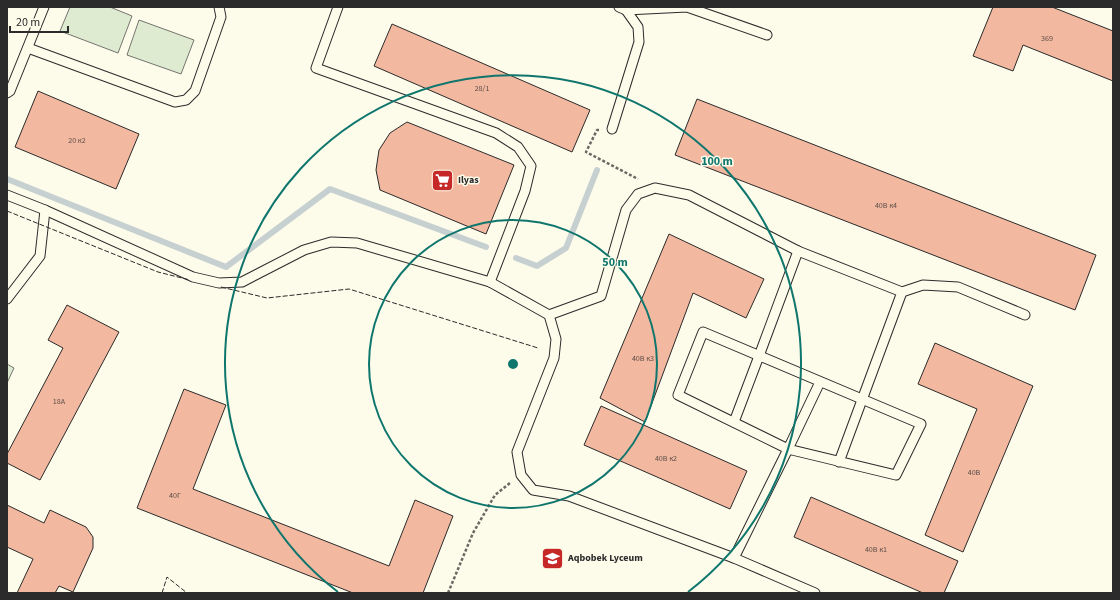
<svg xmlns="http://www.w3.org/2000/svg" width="1120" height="600" font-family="'Source Sans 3',sans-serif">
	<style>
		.green { fill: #deebd1; stroke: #74746e }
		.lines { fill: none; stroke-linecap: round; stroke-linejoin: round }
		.stream { stroke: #c7d0d0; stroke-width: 6 }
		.building { fill: #f2b8a0; stroke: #2b2b2b }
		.service-casing { stroke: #2b2b2b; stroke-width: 11 }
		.path { stroke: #6a6964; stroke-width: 2.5; stroke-dasharray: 3 2; stroke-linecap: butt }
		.service { stroke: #fdfbea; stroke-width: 9 }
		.fence { stroke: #2b2b2b; stroke-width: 1; stroke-dasharray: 5 2; stroke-linecap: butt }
		.ring { fill: none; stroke: #0f766e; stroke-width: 2 }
		.labels { text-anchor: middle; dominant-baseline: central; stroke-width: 3; stroke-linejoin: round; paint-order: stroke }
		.number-label { font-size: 8px; fill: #5d4e48 }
		.poi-label { font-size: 10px; font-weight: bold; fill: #2b2b2b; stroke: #fdfbea; text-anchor: start }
		.centre { fill: #0f766e; stroke: #fdfbea; stroke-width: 2 }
		.ring-label { font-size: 12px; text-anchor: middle; font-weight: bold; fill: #0f766e; stroke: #fdfbea; stroke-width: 3; stroke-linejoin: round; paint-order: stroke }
	</style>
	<rect width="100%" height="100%" fill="#fdfbea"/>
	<g class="green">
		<polygon points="70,7 110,7 132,16 118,53 60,31"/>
		<polygon points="139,20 194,40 181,74 127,55"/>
		<polygon points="7,364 14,368 7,383"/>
	</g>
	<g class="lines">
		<g class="stream">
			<polyline points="7,179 226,267 330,189 486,247"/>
			<polyline points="516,258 537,266 566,248 597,170"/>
		</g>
	</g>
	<g class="building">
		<polygon points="993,7 1052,7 1113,31 1113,81 1023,45 1013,71 973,56"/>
		<polygon points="392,24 590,110 572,152 374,66"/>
		<polygon points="38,91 139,134 116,189 15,147"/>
		<polygon points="697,99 1096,255 1075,310 675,155"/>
		<polygon points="407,122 514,165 486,234 380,190 376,170 379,150 390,133"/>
		<polygon points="669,234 764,279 746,318 693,293 645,422 600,398"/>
		<polygon points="67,305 119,332 40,480 7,463 7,454 63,348 48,340"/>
		<polygon points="935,343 1033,386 963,552 925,535 977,409 918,384"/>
		<polygon points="184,389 226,405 193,489 389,566 415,500 453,516 423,593 353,593 137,508"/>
		<polygon points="601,406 747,471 730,509 584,445"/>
		<polygon points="811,497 958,561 944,593 923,593 794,537"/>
		<polygon points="7,505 44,523 50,510 86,527 93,537 93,548 73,592 59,586 55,593 17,593 33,559 7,547"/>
	</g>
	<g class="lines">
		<defs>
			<g id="service">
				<polyline points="338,7 316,68 496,133 518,147 531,166 525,191 490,282"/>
				<polyline points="619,7 626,10 687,7 767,35"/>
				<polyline points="28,48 175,102 186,100 195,91 221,17 219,7"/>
				<polyline points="7,93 10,91 44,7"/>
				<polyline points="612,129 639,42 638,27 626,10 627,7"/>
				<polyline points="7,195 45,210 193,277 219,283 242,282 304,250 331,242 357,243 490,282 549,315 556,339 554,358 517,452 521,475 533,490 569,496 734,558 815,593"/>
				<polyline points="902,292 923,285 958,287 1025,315"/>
				<polyline points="7,299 40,256 45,210"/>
				<polyline points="549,315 601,296 626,210 638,194 655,188 689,195 798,251"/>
				<polyline points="734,422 759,356 798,251 902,292 839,462"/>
				<polyline points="734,558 788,449 896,475 921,424 703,332 678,395 788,449 820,382"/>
			</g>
		</defs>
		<use href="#service" class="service-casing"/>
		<g class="path">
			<polyline points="599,130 597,130 586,152 638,179"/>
			<polyline points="448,593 473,533 495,495 510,483"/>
		</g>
		<use href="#service" class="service"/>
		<g class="fence">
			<polyline points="7,211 158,272 190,280"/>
			<polyline points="221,287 267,298 349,289 538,348"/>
			<polyline points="162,593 167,577 187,593"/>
		</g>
	</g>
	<g class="ring">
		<circle cx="513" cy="364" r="144"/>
		<path d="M338 592A288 288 0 1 1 688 592"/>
	</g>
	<defs>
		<symbol id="supermarket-square" viewBox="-11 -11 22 22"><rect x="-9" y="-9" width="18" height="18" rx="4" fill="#c62828" stroke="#fdfbea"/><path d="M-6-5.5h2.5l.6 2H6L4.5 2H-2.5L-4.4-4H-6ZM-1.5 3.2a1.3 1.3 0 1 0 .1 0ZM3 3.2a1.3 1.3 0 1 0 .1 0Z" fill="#fff"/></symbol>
		<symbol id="school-square" viewBox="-11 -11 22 22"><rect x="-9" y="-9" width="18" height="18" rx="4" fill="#c62828" stroke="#fdfbea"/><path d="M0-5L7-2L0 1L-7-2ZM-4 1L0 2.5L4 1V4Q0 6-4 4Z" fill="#fff"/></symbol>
	</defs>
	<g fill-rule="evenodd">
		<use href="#supermarket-square" x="430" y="168" width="25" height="25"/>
		<use href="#school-square" x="540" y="546" width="25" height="25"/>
	</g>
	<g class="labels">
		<g class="number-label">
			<text x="1047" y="38">369</text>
			<text x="482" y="88">28/1</text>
			<text x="77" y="140">20 к2</text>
			<text x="886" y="205">40В к4</text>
			<text x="643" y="358">40В к3</text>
			<text x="59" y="401">18А</text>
			<text x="666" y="458">40В к2</text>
			<text x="974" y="472">40В</text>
			<text x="175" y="495">40Г</text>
			<text x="876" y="549">40В к1</text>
		</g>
		<g class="poi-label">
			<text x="458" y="180">Ilyas</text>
			<text x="568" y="558">Aqbobek Lyceum</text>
		</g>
	</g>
	<circle cx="513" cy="364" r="6" class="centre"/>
	<g class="ring-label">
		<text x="717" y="165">100 m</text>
		<text x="615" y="266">50 m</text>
	</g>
	<rect width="1120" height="600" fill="none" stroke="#2b2b2b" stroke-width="16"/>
	<path d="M10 26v6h58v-6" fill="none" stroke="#2b2b2b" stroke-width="2"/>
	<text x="16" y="26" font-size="12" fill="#2b2b2b" stroke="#fdfbea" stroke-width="3" paint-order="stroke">20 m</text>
</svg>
